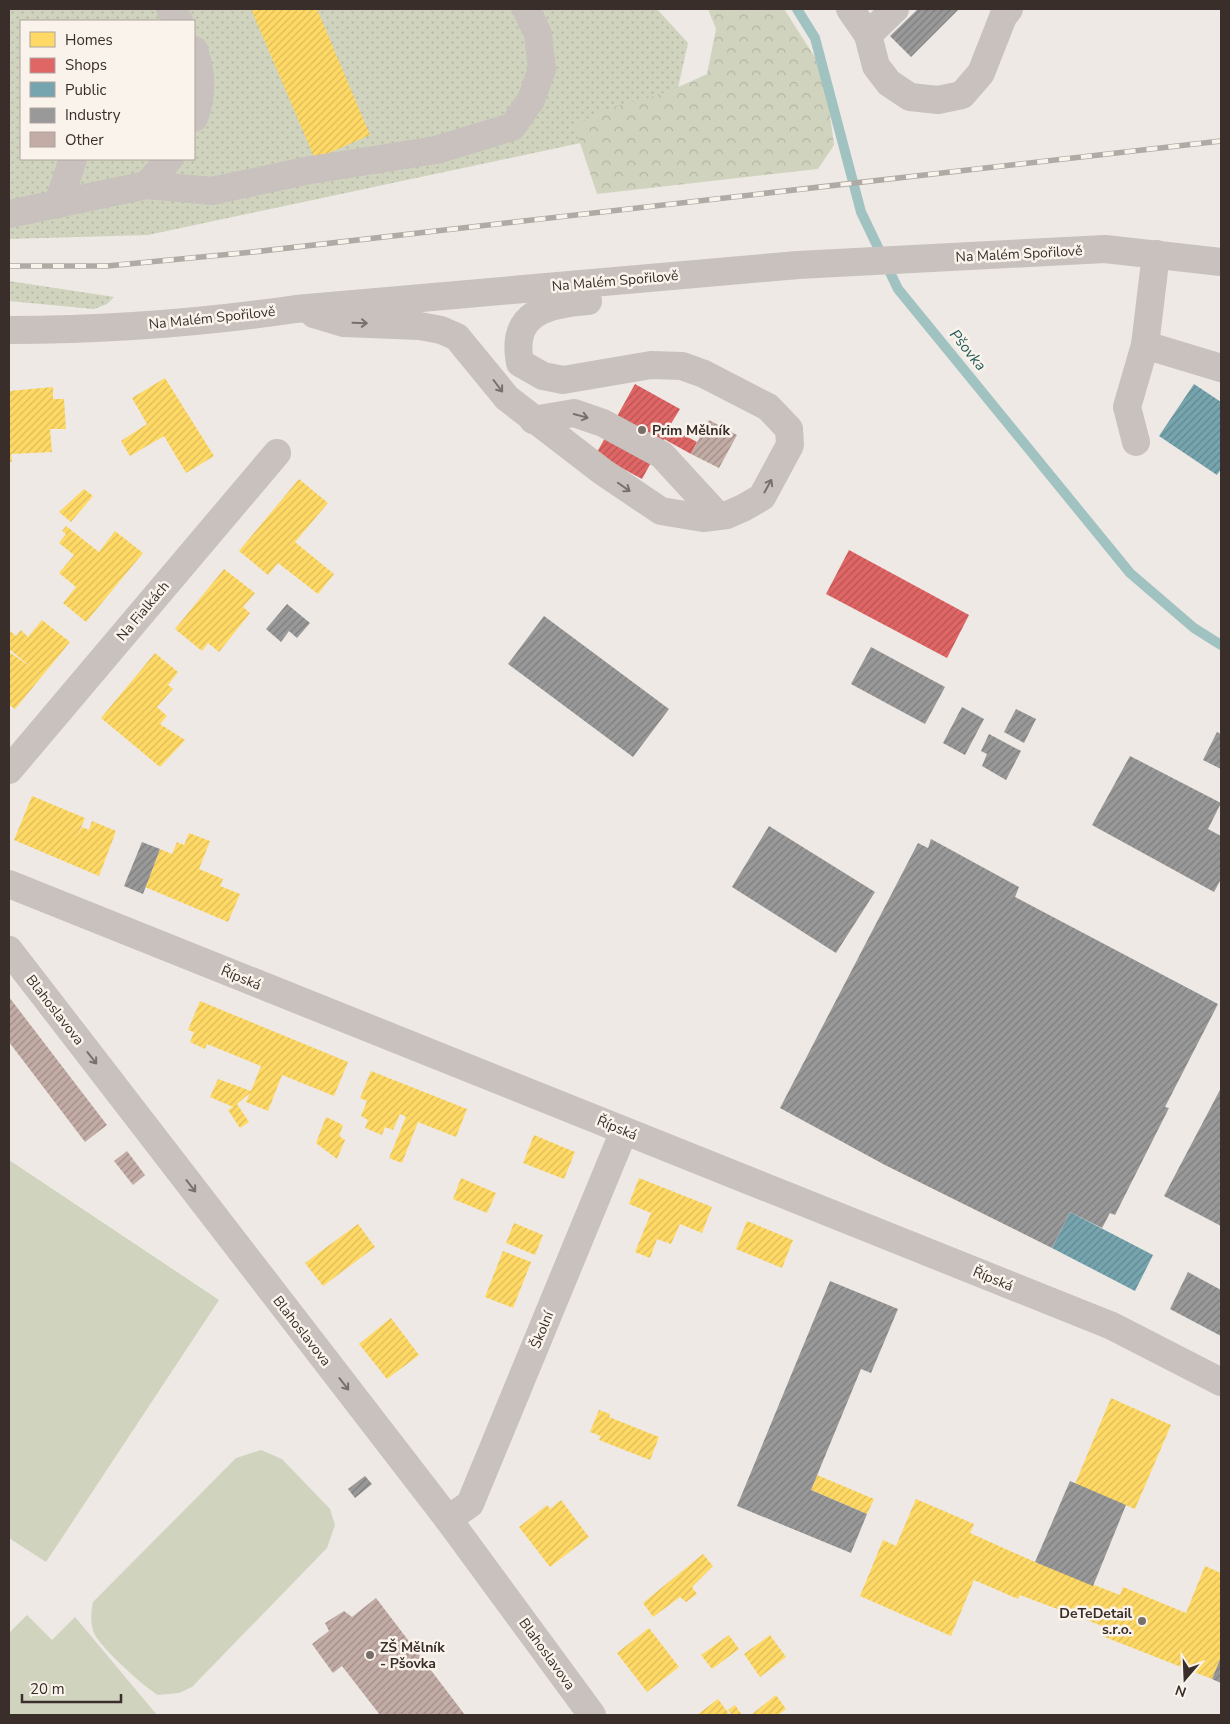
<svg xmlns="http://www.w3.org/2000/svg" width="1230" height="1724" font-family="'Nunito Sans',sans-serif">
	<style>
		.grass { fill: url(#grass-dots); fill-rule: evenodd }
		.forest { fill: url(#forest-crowns) }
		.pitch { fill: #d0d4be }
		.homes { fill: url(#homes-hatch) }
		.shops { fill: url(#shops-hatch) }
		.public { fill: url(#public-hatch) }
		.industry { fill: url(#industry-hatch) }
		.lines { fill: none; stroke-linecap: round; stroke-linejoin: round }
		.stream { stroke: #a0c2c0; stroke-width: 10 }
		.building { fill: url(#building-hatch) }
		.minor { stroke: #c8c1bd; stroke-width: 28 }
		.rail-casing { stroke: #b0aaa6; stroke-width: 5.5 }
		.rail { stroke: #faf3ec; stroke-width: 4; stroke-dasharray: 11; stroke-linecap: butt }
		.oneway { stroke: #79706c }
		.poi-dot { fill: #786f6b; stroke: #faf3ec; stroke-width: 2 }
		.labels { text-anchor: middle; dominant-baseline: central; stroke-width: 5; stroke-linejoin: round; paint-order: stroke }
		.street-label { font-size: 14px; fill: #392e2a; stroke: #faf3ec }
		.poi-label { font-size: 14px; font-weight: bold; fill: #392e2a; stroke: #faf3ec; text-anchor: start }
		.water-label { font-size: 15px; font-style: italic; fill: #1f5a5b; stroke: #faf3ec }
	</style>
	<defs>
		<pattern id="grass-dots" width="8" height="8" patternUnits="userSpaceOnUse" patternTransform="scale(1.25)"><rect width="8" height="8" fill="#d0d4be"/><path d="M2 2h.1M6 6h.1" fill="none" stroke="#b3b6a3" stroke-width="1.8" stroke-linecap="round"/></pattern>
		<pattern id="forest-crowns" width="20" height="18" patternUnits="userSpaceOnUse" patternTransform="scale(1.25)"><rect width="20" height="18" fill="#d0d4be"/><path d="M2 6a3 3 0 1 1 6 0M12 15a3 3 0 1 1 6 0" fill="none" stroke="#b3b6a3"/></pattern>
		<pattern id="homes-hatch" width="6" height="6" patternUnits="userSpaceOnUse" patternTransform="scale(1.25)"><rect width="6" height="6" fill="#ffd966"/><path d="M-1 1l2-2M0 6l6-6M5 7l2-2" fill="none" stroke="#dbbb59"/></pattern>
		<pattern id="shops-hatch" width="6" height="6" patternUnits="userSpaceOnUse" patternTransform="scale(1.25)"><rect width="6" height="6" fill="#e06666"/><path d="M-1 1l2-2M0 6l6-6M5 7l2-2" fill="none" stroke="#b75454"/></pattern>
		<pattern id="public-hatch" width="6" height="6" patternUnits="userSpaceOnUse" patternTransform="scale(1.25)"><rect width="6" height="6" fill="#76a5af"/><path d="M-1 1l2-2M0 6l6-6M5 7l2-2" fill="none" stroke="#62878f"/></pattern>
		<pattern id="industry-hatch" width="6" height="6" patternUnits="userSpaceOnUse" patternTransform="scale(1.25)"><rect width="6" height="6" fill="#999"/><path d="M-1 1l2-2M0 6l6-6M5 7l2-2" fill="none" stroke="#7e7d7d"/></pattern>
		<pattern id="building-hatch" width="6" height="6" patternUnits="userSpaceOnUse" patternTransform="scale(1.25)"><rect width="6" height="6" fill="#c2aca5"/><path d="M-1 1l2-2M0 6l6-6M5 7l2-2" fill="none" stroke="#9f8c87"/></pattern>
	</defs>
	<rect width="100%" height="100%" fill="#eee9e4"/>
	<g class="grass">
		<path d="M9,9h648l31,34 -18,81 -522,111 -139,4zM21,21h173v138h-173z"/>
		<polygon points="9,281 114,297 107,304 94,309 9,301"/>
	</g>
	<path class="forest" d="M708,9h76l34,53 11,45 5,38 -16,24 -221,25 -22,-66c23,-22 57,-24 85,-34 16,-6 32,-13 47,-20l9,-45z"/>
	<g class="pitch">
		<polygon points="9,1160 219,1300 46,1562 9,1538"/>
		<path d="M261,1450l21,9 48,50 5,16 -8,23 -135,139 -13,6 -21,2c-14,-8 -58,-48 -64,-62 -4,-9 -3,-22 -1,-31l143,-144z"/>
		<polygon points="27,1615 52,1640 75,1617 157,1715 9,1715 9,1633"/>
	</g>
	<g class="homes">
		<polygon points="251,9 317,9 370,135 315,159"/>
		<polygon points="165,378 214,456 186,473 164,436 130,456 121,441 147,424 132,398"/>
		<polygon points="53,387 53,399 64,399 66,429 50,429 52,452 11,454 12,462 9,462 9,391"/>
		<polygon points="299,479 328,503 295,542 334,574 318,594 278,563 268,575 239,551"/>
		<polygon points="84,489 93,496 71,522 59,512"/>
		<polygon points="66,526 99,552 115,531 143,553 86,622 63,603 76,587 59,573 74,555 59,543 66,534 62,531"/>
		<polygon points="224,569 255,593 243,607 250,613 219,652 208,643 202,651 175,629"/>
		<polygon points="42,620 70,642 15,709 9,705 9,652 31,667 9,649 9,630 16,636 21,630 28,637"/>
		<polygon points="155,653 178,672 168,685 173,689 157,707 167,716 160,724 185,740 160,767 101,718"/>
		<polygon points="32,796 85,818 77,837 82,827 89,830 92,821 116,831 99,876 14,840"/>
		<polygon points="189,833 210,841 199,869 223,879 220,886 240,894 228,922 145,887 160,849 172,854 177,842 184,845"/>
		<polygon points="200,1001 348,1062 334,1096 282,1075 268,1111 246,1102 250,1093 237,1104 249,1122 240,1128 228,1110 233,1107 210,1097 218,1079 251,1091 261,1066 207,1044 205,1049 190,1042 194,1032 188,1030"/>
		<polygon points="371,1071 467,1109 456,1137 418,1122 402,1163 389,1158 406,1117 400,1114 393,1130 385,1127 382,1135 365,1128 368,1120 361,1116 367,1101 360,1098"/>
		<polygon points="326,1117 343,1125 339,1136 345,1140 337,1159 316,1143"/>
		<polygon points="534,1135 575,1152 564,1179 523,1163"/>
		<polygon points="461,1178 496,1193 487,1213 453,1199"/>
		<polygon points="639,1178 712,1207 702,1233 680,1224 671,1244 657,1239 650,1258 635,1252 651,1213 629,1204"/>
		<polygon points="747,1221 793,1240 782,1268 736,1249"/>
		<polygon points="514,1223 543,1235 535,1255 506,1243"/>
		<polygon points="358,1224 375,1247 323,1286 305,1263"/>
		<polygon points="503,1251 531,1262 513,1308 485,1297"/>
		<polygon points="391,1318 419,1355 387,1379 359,1344"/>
		<polygon points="1111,1398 1171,1425 1135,1509 1075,1484"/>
		<polygon points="599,1410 610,1414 609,1417 659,1437 650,1460 599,1440 601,1436 590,1432"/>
		<polygon points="817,1475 874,1499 867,1514 811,1490"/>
		<polygon points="916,1499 974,1524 970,1533 1035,1562 1120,1595 1123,1587 1186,1613 1205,1566 1221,1573 1221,1657 1212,1679 1102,1636 1105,1627 1020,1595 1018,1599 974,1580 951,1636 860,1596 883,1540 896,1546"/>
		<polygon points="561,1500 589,1537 550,1567 519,1527 547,1505 550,1509"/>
		<polygon points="703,1554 713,1566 692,1587 697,1594 686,1602 680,1597 653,1617 643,1603"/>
		<polygon points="649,1628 679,1667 647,1692 617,1653"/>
		<polygon points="729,1635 739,1649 712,1669 701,1655"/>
		<polygon points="770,1635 786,1657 760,1677 744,1654"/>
		<polygon points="776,1695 786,1709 778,1715 751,1715"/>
		<polygon points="718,1699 730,1715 697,1715"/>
		<polygon points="735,1705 742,1715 732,1715 728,1710"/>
	</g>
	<g class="shops">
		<polygon points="635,384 680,409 669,427 697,442 691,454 664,439 642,479 596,454"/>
		<polygon points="849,550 969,615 947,658 826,594"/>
	</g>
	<g class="public">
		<polygon points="1194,384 1221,402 1221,469 1217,475 1159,436"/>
		<polygon points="1070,1212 1153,1255 1135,1291 1052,1248"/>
	</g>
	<g class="industry">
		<polygon points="918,9 959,9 911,57 890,36"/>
		<polygon points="287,604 310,623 297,638 289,631 281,642 266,629"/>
		<polygon points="544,616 669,709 633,757 508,664"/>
		<polygon points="871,647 945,687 925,724 851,684"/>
		<polygon points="962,707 984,719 965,755 943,743"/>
		<polygon points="1016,709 1036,719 1024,743 1004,732"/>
		<polygon points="1217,732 1221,734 1221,769 1203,760"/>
		<polygon points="989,734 1021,751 1006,780 982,766 987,754 981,751"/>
		<polygon points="1130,756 1221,803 1208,829 1221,836 1221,879 1214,892 1092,825"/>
		<polygon points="769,826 875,892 836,953 732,887"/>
		<polygon points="931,839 1019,887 1015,897 1218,1004 1165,1107 1169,1108 1115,1215 1110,1213 1102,1228 1070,1212 1052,1248 885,1165 780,1108 918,843 928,848"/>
		<polygon points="142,842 160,849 143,894 124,886"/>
		<polygon points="1221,1088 1221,1226 1164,1196"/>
		<polygon points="1188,1272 1221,1290 1221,1336 1170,1309"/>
		<polygon points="830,1281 898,1309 871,1373 861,1369 811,1490 867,1514 851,1553 737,1506"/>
		<polygon points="365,1476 372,1484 355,1498 348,1489"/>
		<polygon points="1070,1481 1126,1505 1093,1586 1035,1562"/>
		<polygon points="1221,1657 1221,1683 1212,1679"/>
	</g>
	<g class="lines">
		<polyline class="stream" points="797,9 815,38 861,212 898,289 1130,573 1194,628 1221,645"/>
	</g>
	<g class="building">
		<polygon points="709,420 737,435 719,468 691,454"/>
		<polygon points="9,997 107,1125 85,1142 9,1042"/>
		<polygon points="127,1151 145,1175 133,1185 114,1161"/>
		<polygon points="376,1598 465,1715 380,1715 342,1666 333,1673 312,1644 329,1631 325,1623 344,1611 352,1617"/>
	</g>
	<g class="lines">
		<g class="minor">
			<polyline points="170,9 179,21"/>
			<polyline points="850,9 868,35 876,66 889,83 910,97 938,100 962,95 981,73 1003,17 1009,9"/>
			<polyline points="868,35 895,9"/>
			<path d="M194,50c8,23 9,45 0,68"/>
			<polyline points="147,185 169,159"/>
			<polyline points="58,204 73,159"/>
			<polyline points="9,214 147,185 212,191 305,171 436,150 512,127 531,100 542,69 538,34 526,9"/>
			<polyline points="1156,254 1145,345 1221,368"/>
			<path d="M314,314l30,9 76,3 21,4 16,7 50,61 96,74 58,39 42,7 24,-3 16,-7 19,-11 28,-52 -1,-16 -21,-22 -64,-33 -22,-8 -31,-1 -88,15 -20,-4 -23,-13c-10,-51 28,-59 68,-62"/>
			<path d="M9,330c96,0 192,-7 287,-21l502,-44 307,-16 116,13"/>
			<polyline points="533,420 574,413 603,423 662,455 718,516"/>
			<polyline points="1136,442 1127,407 1145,345"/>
			<polyline points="9,770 277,453"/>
			<polyline points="9,884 1112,1326 1221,1382"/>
			<polyline points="9,950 448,1519 592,1715"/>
			<polyline points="448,1519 470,1504 624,1131"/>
		</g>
		<defs>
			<polyline id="rail" points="9,266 107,266 253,252 1221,141"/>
		</defs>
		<use href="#rail" class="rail-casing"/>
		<use href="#rail" class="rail"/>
	</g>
	<defs><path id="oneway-shaft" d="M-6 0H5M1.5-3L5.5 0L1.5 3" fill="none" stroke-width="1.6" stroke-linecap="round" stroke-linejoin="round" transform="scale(1.25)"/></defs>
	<g class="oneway">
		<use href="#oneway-shaft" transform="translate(360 323) rotate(2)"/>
		<use href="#oneway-shaft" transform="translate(498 386) rotate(53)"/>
		<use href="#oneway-shaft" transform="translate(581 416) rotate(15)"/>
		<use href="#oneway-shaft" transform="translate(768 486) rotate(-61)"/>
		<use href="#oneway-shaft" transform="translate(624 487) rotate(35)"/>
		<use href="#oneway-shaft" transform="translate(92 1058) rotate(52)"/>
		<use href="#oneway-shaft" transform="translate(191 1186) rotate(52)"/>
		<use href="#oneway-shaft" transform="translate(344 1384) rotate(52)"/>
	</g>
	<g class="poi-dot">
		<circle cx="642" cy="430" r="5"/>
		<circle cx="1142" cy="1621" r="5"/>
		<circle cx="370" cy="1655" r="5"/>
	</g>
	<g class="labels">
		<g class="street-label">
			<text transform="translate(1019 254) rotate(-3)">Na Malém Spořilově</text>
			<text transform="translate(615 281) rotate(-5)">Na Malém Spořilově</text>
			<text transform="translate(212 318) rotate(-6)">Na Malém Spořilově</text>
			<text transform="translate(143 611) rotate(-50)">Na Fialkách</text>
			<text transform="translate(241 978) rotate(22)">Řípská</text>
			<text transform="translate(55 1010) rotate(52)">Blahoslavova</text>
			<text transform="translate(617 1128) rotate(22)">Řípská</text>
			<text transform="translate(993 1279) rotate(22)">Řípská</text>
			<text transform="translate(542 1330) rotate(-68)">Školní</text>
			<text transform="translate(302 1331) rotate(52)">Blahoslavova</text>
			<text transform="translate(547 1654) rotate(54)">Blahoslavova</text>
		</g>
		<g class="poi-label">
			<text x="652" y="430">Prim Mělník</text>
			<text x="1132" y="1613" text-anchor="end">DeTeDetail<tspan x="1132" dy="16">s.r.o.</tspan></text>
			<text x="380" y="1647">ZŠ Mělník<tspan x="380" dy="16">- Pšovka</tspan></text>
		</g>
		<g class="water-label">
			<text transform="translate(968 350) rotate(51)">Pšovka</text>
		</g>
	</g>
	<rect width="1230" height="1724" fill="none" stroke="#392e2a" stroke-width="20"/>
	<rect x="20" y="20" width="175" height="140" fill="#faf3ec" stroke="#ada49e"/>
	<rect x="30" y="32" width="25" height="15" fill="#ffd966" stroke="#ada49e"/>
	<text x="65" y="45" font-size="15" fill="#392e2a">Homes</text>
	<rect x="30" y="58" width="25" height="15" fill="#e06666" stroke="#ada49e"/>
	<text x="65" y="70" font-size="15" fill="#392e2a">Shops</text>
	<rect x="30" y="82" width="25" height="15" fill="#76a5af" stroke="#ada49e"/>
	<text x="65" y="95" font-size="15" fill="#392e2a">Public</text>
	<rect x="30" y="108" width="25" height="15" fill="#999999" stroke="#ada49e"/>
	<text x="65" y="120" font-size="15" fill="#392e2a">Industry</text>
	<rect x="30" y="132" width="25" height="15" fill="#c2aca5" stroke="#ada49e"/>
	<text x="65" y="145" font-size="15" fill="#392e2a">Other</text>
	<g transform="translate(1185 1679) rotate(199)" stroke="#faf3ec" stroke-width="4" paint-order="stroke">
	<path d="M0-4L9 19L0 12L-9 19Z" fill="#392e2a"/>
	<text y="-8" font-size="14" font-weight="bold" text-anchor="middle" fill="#392e2a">N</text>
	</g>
	<path d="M22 1694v8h99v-8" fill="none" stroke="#392e2a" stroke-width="2.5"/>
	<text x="30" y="1694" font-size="15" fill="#392e2a" stroke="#faf3ec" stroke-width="4" paint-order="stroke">20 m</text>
</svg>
